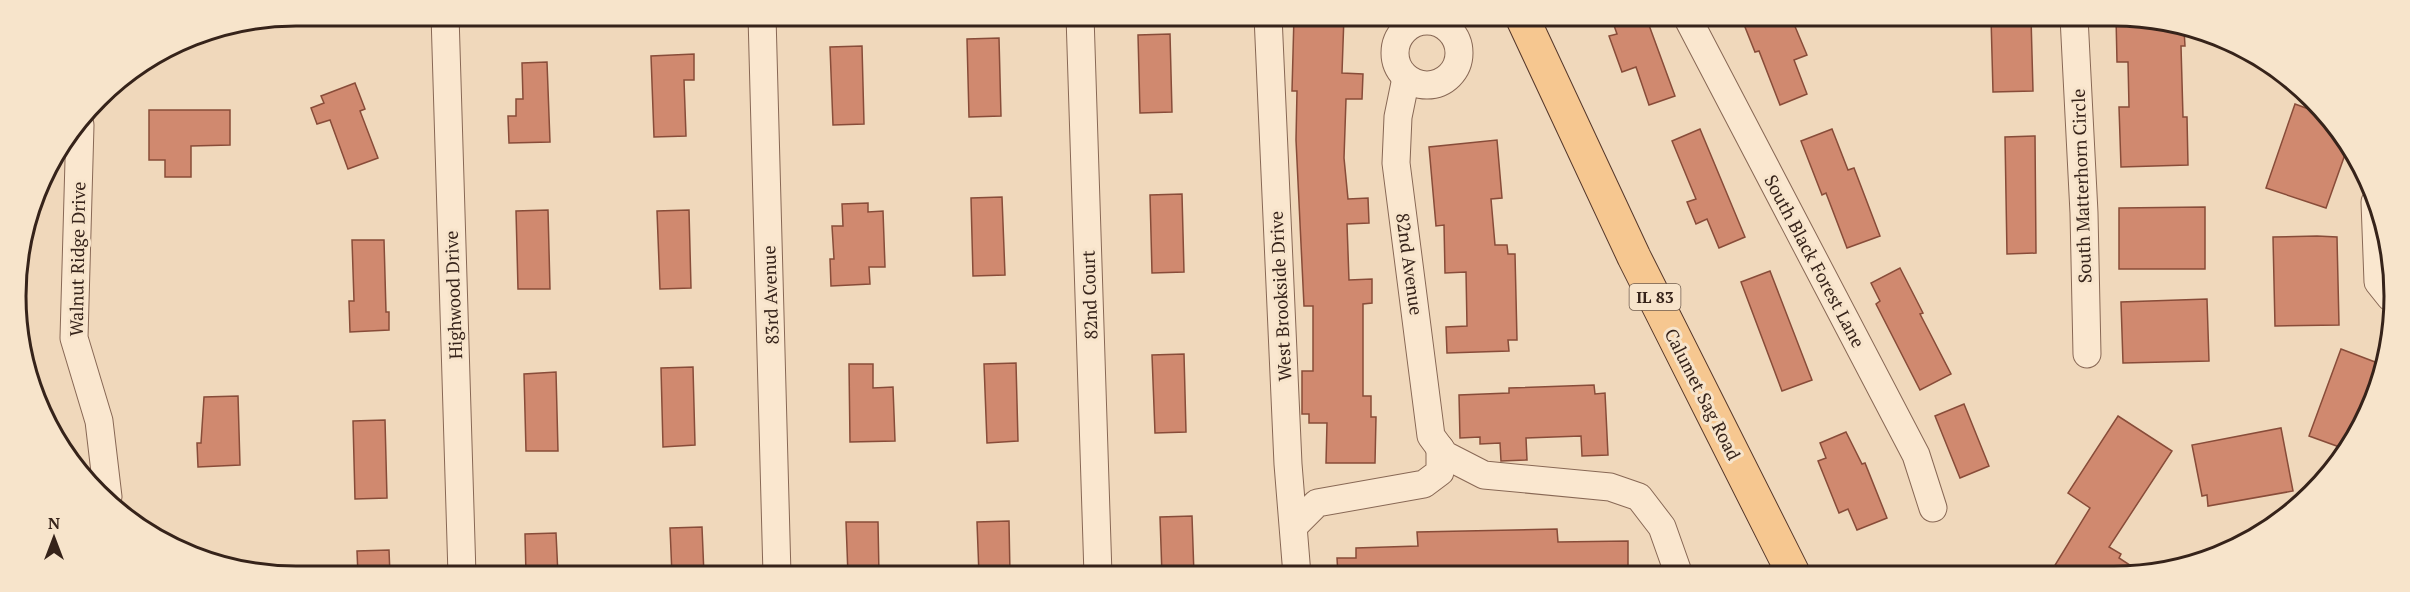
<svg xmlns="http://www.w3.org/2000/svg" width="2410" height="592" font-family="'PT Serif',serif">
	<style>
		.building { fill: #d0896f; stroke: #884c39; stroke-width: 1.5 }
		.lines { fill: none; stroke-linecap: round; stroke-linejoin: round }
		.minor-casing { stroke: #886855; stroke-width: 29 }
		.major-casing { stroke: #55372a; stroke-width: 35 }
		.minor { stroke: #fae7cf; stroke-width: 27 }
		.major { stroke: #f6c790; stroke-width: 33 }
		.labels { text-anchor: middle; dominant-baseline: central; stroke-width: 6; stroke-linejoin: round; paint-order: stroke }
		.shield { fill: #f7e4cb; stroke: #705d4f; stroke-width: 1.5 }
		.shield-label { font-size: 16px; font-weight: bold; fill: #36231a }
		.street-label { font-size: 18px; fill: #36231a; stroke: #f7e4cb }
		.rim { fill: none; stroke: #36231a; stroke-width: 3 }
	</style>
	<rect width="100%" height="100%" fill="#f0d8bb"/>
	<g class="building">
		<polygon points="1294,16 1344,16 1342,73 1363,74 1362,99 1346,99 1344,158 1348,199 1368,198 1369,223 1347,224 1349,280 1372,279 1372,303 1363,304 1363,396 1371,396 1371,417 1376,417 1375,463 1326,463 1327,423 1309,423 1309,414 1302,414 1302,371 1313,371 1313,306 1304,306 1296,140 1297,91 1292,91"/>
		<polygon points="1611,17 1646,17 1675,96 1649,105 1636,67 1622,72 1609,36 1617,34"/>
		<polygon points="1741,17 1791,17 1807,55 1794,60 1807,94 1780,105 1759,51 1755,52"/>
		<polygon points="1991,17 2031,17 2033,91 1993,92"/>
		<polygon points="2116,17 2151,17 2184,29 2185,46 2181,46 2183,117 2187,117 2188,165 2121,167 2119,107 2129,107 2128,62 2117,62"/>
		<polygon points="1170,34 1172,112 1140,113 1138,35"/>
		<polygon points="999,38 1001,116 969,117 967,39"/>
		<polygon points="862,46 864,124 833,125 830,47"/>
		<polygon points="694,54 694,80 684,80 686,136 654,137 651,56"/>
		<polygon points="547,62 550,142 509,143 508,116 516,116 516,99 523,99 522,63"/>
		<polygon points="355,83 365,109 360,111 378,158 348,169 330,120 317,124 311,108 324,103 321,96"/>
		<polygon points="2295,104 2325,115 2337,125 2348,146 2326,208 2266,188"/>
		<polygon points="149,110 230,110 230,145 191,146 191,177 165,177 165,160 149,160"/>
		<polygon points="1700,129 1745,237 1719,248 1707,219 1696,224 1687,202 1696,199 1672,141"/>
		<polygon points="1832,129 1848,170 1854,168 1880,236 1847,248 1826,193 1822,195 1801,141"/>
		<polygon points="2035,136 2036,253 2007,254 2005,137"/>
		<polygon points="1497,140 1502,198 1491,199 1495,245 1507,245 1508,254 1515,254 1517,340 1508,340 1509,351 1447,353 1446,327 1467,326 1466,272 1445,273 1444,225 1436,226 1429,147"/>
		<polygon points="1182,194 1184,272 1152,273 1150,195"/>
		<polygon points="1002,197 1005,275 973,276 971,198"/>
		<polygon points="868,203 868,212 883,211 885,267 869,267 870,284 831,286 830,259 834,259 832,226 843,226 842,204"/>
		<polygon points="2205,207 2205,269 2119,269 2119,208"/>
		<polygon points="548,210 550,289 518,289 516,211"/>
		<polygon points="689,210 691,288 660,289 657,211"/>
		<polygon points="2317,236 2337,237 2339,325 2275,326 2273,237"/>
		<polygon points="352,240 384,240 386,312 389,312 389,330 350,332 349,301 354,301"/>
		<polygon points="1900,268 1923,313 1920,314 1951,374 1920,390 1876,304 1880,301 1871,283"/>
		<polygon points="1770,271 1812,380 1782,391 1741,282"/>
		<polygon points="2207,299 2209,361 2123,363 2121,302"/>
		<polygon points="2341,349 2383,365 2366,421 2345,449 2309,436"/>
		<polygon points="1184,354 1186,432 1155,433 1152,355"/>
		<polygon points="1016,363 1018,441 987,443 984,364"/>
		<polygon points="849,364 873,364 873,388 893,387 895,441 850,442"/>
		<polygon points="693,367 695,445 663,447 661,368"/>
		<polygon points="556,372 558,451 526,451 524,374"/>
		<polygon points="1594,385 1595,394 1605,393 1608,455 1582,456 1581,436 1526,438 1527,460 1501,461 1500,443 1480,444 1480,437 1460,438 1459,395 1509,393 1509,388"/>
		<polygon points="238,396 240,465 198,467 197,443 201,443 204,397"/>
		<polygon points="1964,404 1989,466 1960,478 1935,416"/>
		<polygon points="2118,416 2172,451 2109,547 2121,554 2119,558 2145,575 2049,575 2090,508 2068,493"/>
		<polygon points="385,420 387,498 355,499 353,421"/>
		<polygon points="2281,428 2293,491 2208,506 2207,495 2202,496 2192,445"/>
		<polygon points="1846,432 1862,464 1865,463 1887,518 1857,530 1848,509 1839,513 1818,461 1826,458 1820,443"/>
		<polygon points="1192,516 1194,575 1162,575 1160,517"/>
		<polygon points="1009,521 1010,575 979,575 977,522"/>
		<polygon points="846,522 878,522 879,575 848,575"/>
		<polygon points="702,527 704,575 672,575 670,528"/>
		<polygon points="1557,529 1558,542 1628,541 1628,575 1338,575 1337,558 1356,558 1356,548 1418,546 1417,532"/>
		<polygon points="556,533 558,575 526,575 525,534"/>
		<polygon points="389,550 390,575 358,575 357,551"/>
	</g>
	<g class="lines">
		<defs>
			<g id="minor">
				<polyline points="445,15 462,575"/>
				<polyline points="762,16 777,575"/>
				<polyline points="1080,16 1098,575"/>
				<polyline points="1268,16 1288,464 1297,575"/>
				<polyline points="1687,17 1916,455 1933,508"/>
				<polyline points="2074,17 2084,213 2087,354"/>
				<circle cx="1427" cy="53" r="32"/>
				<polyline points="1406,78 1398,117 1396,163 1431,436 1445,455 1484,475 1610,487 1639,497 1662,527 1679,575"/>
				<polyline points="80,125 74,338 99,421 108,497"/>
				<polyline points="2375,202 2378,282 2390,297"/>
				<polyline points="1295,525 1317,503 1424,484 1440,472 1440,448"/>
			</g>
			<polyline id="major" points="1522,17 1634,257 1794,575"/>
		</defs>
		<use href="#minor" class="minor-casing"/>
		<use href="#major" class="major-casing"/>
		<use href="#minor" class="minor"/>
		<use href="#major" class="major"/>
	</g>
	<g class="labels">
		<rect class="shield" x="1629.5" y="284" width="51" height="26" rx="4.5"/>
		<g class="shield-label">
			<text x="1655" y="297">IL 83</text>
		</g>
		<g class="street-label">
			<text transform="translate(2081 186) rotate(-92)">South Matterhorn Circle</text>
			<text transform="translate(77 259) rotate(-89)">Walnut Ridge Drive</text>
			<text transform="translate(1815 261) rotate(62)">South Black Forest Lane</text>
			<text transform="translate(1410 264) rotate(82)">82nd Avenue</text>
			<text transform="translate(453 295) rotate(-92)">Highwood Drive</text>
			<text transform="translate(770 295) rotate(-92)">83rd Avenue</text>
			<text transform="translate(1089 295) rotate(-92)">82nd Court</text>
			<text transform="translate(1280 296) rotate(-93)">West Brookside Drive</text>
			<text transform="translate(1703 394) rotate(63)">Calumet Sag Road</text>
		</g>
	</g>
	<path d="M0 0H2410V592H0ZM296 26H2114A270 270 0 0 1 2384 296V296A270 270 0 0 1 2114 566H296A270 270 0 0 1 26 296V296A270 270 0 0 1 296 26Z" fill="#f7e4cb" fill-rule="evenodd"/>
	<path class="rim" d="M296 26H2114A270 270 0 0 1 2384 296V296A270 270 0 0 1 2114 566H296A270 270 0 0 1 26 296V296A270 270 0 0 1 296 26Z"/>
	<g transform="translate(54 538)" stroke="#f7e4cb" stroke-width="4.5" paint-order="stroke">
	<path d="M0-4.5L10 22L0 15L-10 22Z" fill="#36231a"/>
	<text y="-9" font-size="16" font-weight="bold" text-anchor="middle" fill="#36231a">N</text>
	</g>
</svg>
